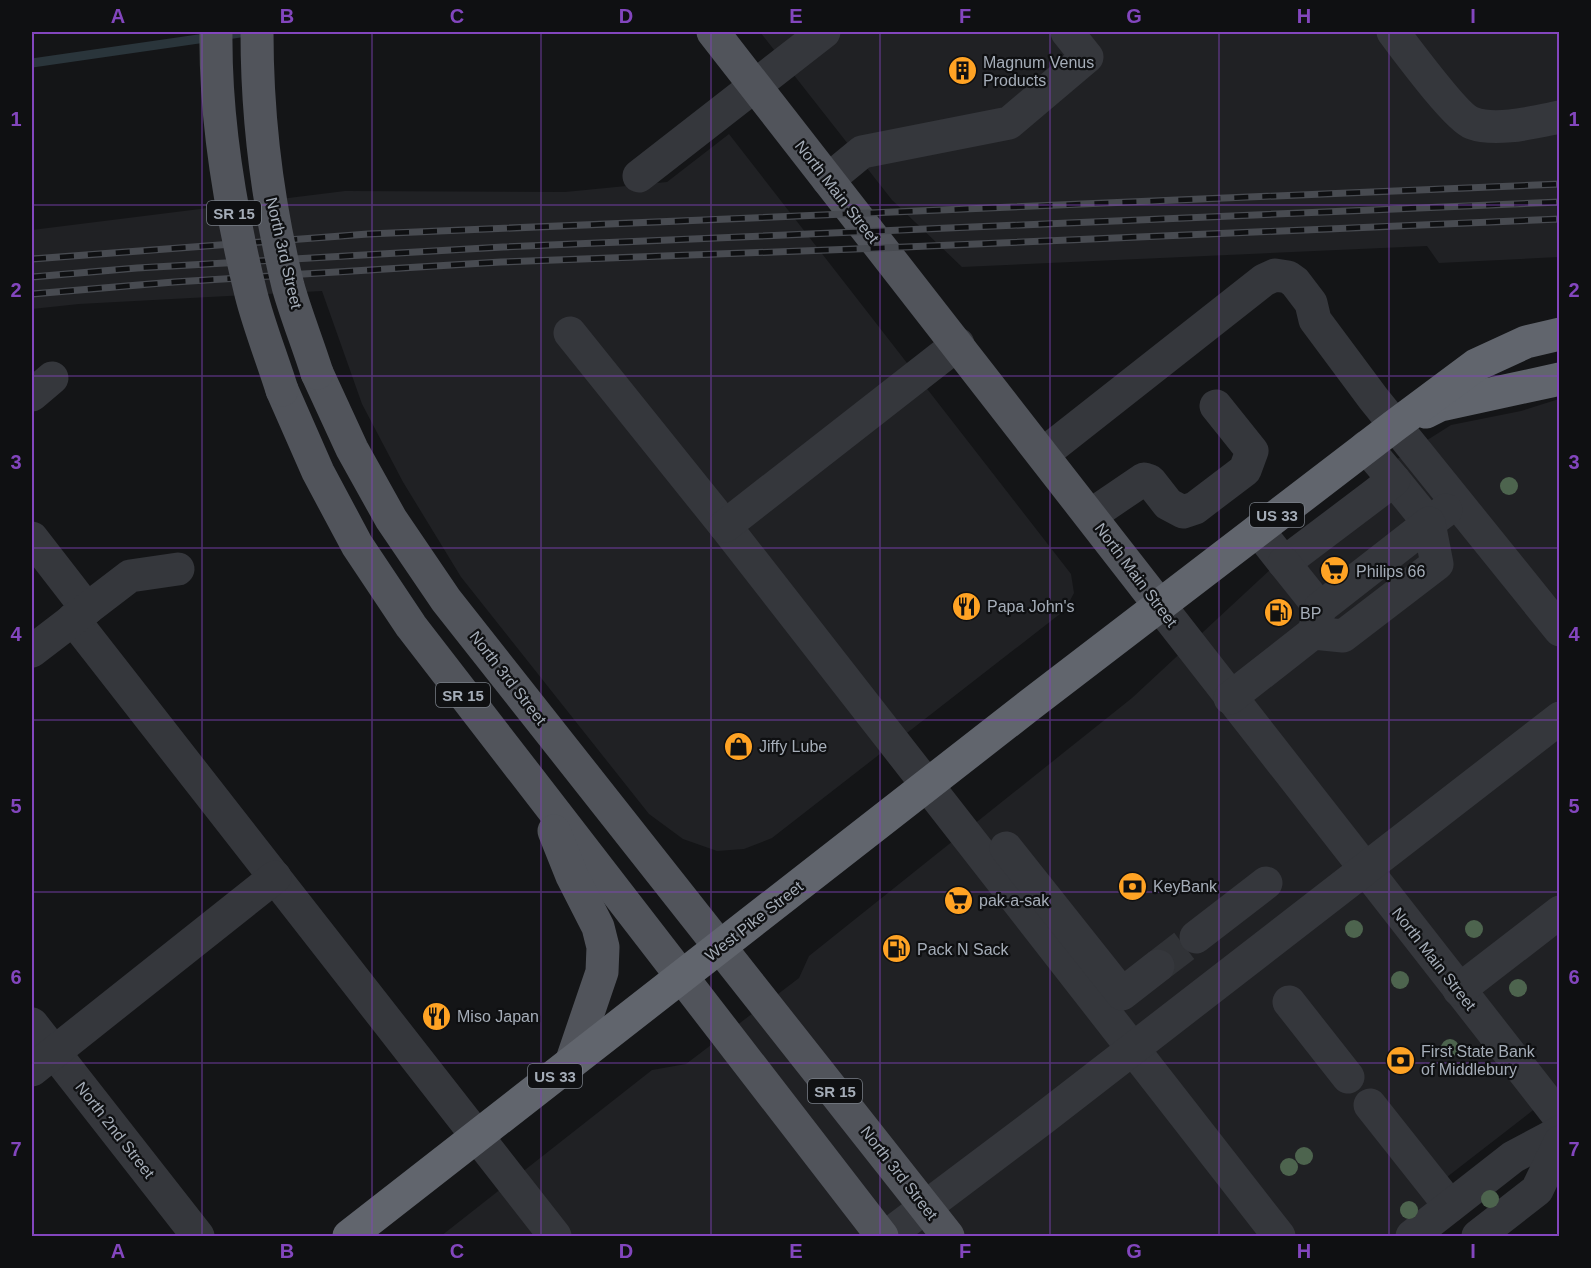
<svg xmlns="http://www.w3.org/2000/svg" width="1591" height="1268" font-family="Helvetica,sans-serif">
	<style>
		.built { fill: #202124 }
		.lines { fill: none; stroke-linecap: round; stroke-linejoin: round }
		.stream { stroke: #2a353b; stroke-width: 9 }
		.minor-tunnel { stroke: #313337; stroke-width: 33; stroke-dasharray: 33 16; stroke-linecap: butt }
		.minor { stroke: #35373c; stroke-width: 33 }
		.major { stroke: #51545b; stroke-width: 33 }
		.highway { stroke: #61656d; stroke-width: 33 }
		.rail-casing { stroke: #484b51; stroke-width: 7 }
		.rail { stroke: #0f1012; stroke-width: 4.5; stroke-dasharray: 14; stroke-linecap: butt }
		.major-bridge { stroke: #51545b; stroke-width: 33 }
		.tree { fill: #4d644e }
		.grid { fill: none; stroke: #8346be; stroke-width: 1.5; stroke-opacity: 0.55 }
		.labels { text-anchor: middle; dominant-baseline: central; stroke-width: 4.5; stroke-linejoin: round; paint-order: stroke }
		.shield { fill: #0f1012; stroke: #787e86; stroke-width: 1.5 }
		.shield-label { font-size: 15px; font-weight: bold; fill: #a5adb8 }
		.poi-label { font-size: 16px; fill: #a5adb8; stroke: #0f1012; text-anchor: start }
		.street-label { font-size: 16px; fill: #a5adb8; stroke: #0f1012 }
		.neatline { fill: none; stroke: #8346be; stroke-width: 2 }
		.grid-label { font-size: 20px; text-anchor: middle; font-weight: bold; fill: #8346be }
	</style>
	<rect width="100%" height="100%" fill="#141517"/>
	<g class="built">
		<polygon points="760,32 1559,32 1559,257 1439,263 1427,246 962,267 892,200"/>
		<polygon points="729,134 1071,574 1074,593 1065,610 772,838 744,849 717,851 683,839 649,814 461,577 403,482 362,404 322,291 79,304 32,309 32,230 345,191 565,192 667,182"/>
		<polygon points="1559,399 1559,1090 1447,1177 1430,1209 1394,1236 441,1236 652,1070 686,1064 799,978 809,956 1132,698 1372,475 1451,425 1521,411"/>
	</g>
	<g class="lines">
		<polyline class="stream" points="32,63 247,32"/>
		<polyline class="minor-tunnel" points="1158,966 1196,937"/>
		<g class="minor">
			<path d="M1393,32c13,17 63,85 79,91 24,9 63,-1 88,-6"/>
			<polyline points="639,176 824,32"/>
			<polyline points="828,180 862,152 1009,123 1087,57 1067,32"/>
			<polyline points="570,333 725,526 1279,1236"/>
			<polyline points="32,395 52,378"/>
			<polyline points="1043,454 1264,280 1275,275 1288,277 1295,282 1311,303 1315,320 1373,398 1560,630"/>
			<polyline points="1394,480 1429,523 1446,510"/>
			<polyline points="1091,515 1144,479 1150,481 1168,504 1183,512 1195,508 1245,470 1252,451 1216,406"/>
			<polyline points="725,526 958,344"/>
			<polyline points="1258,530 1284,563 1394,480 1366,447"/>
			<polyline points="32,538 87,609"/>
			<polyline points="1284,563 1320,608 1315,628"/>
			<polyline points="1160,606 1560,1118"/>
			<polyline points="73,619 555,1236"/>
			<polyline points="32,651 130,576 178,569"/>
			<polyline points="1230,698 1313,633 1343,636 1437,564 1429,523 1320,608"/>
			<polyline points="1006,848 1122,994 1158,966"/>
			<polyline points="1196,937 1266,883"/>
			<polyline points="1459,990 1560,912"/>
			<polyline points="1289,1002 1348,1077"/>
			<polyline points="32,1024 198,1236"/>
			<polyline points="32,1070 275,877"/>
			<polyline points="1370,1105 1450,1206"/>
			<polyline points="887,1236 1041,1120 1560,718"/>
			<polyline points="1412,1236 1513,1157 1560,1132"/>
			<polyline points="1478,1236 1537,1190 1560,1142"/>
		</g>
		<g class="major">
			<polyline points="713,32 1160,606"/>
			<polyline points="317,373 352,449 391,519 446,600 948,1236"/>
			<polyline points="282,390 318,472 357,545 411,626 882,1236"/>
			<polyline points="554,831 572,876 598,927 603,947 602,972 571,1063"/>
		</g>
		<g class="highway">
			<polyline points="1426,412 1440,405 1560,379"/>
			<polyline points="349,1236 1031,704 1394,426 1476,365 1526,342 1560,334"/>
		</g>
		<defs>
			<g id="rail">
				<polyline points="32,259 368,234 1560,184"/>
				<polyline points="32,277 137,268 503,247 1560,202"/>
				<polyline points="32,294 174,282 501,262 881,248 1560,219"/>
			</g>
		</defs>
		<use href="#rail" class="rail-casing"/>
		<use href="#rail" class="rail"/>
		<g class="major-bridge">
			<path d="M216,32c-1,87 14,177 35,262 8,32 21,64 31,96"/>
			<path d="M257,32c0,83 11,173 31,254 8,29 20,58 29,87"/>
		</g>
	</g>
	<g class="tree">
		<circle cx="1509" cy="486" r="9"/>
		<circle cx="1354" cy="929" r="9"/>
		<circle cx="1474" cy="929" r="9"/>
		<circle cx="1400" cy="980" r="9"/>
		<circle cx="1518" cy="988" r="9"/>
		<circle cx="1450" cy="1048" r="9"/>
		<circle cx="1304" cy="1156" r="9"/>
		<circle cx="1289" cy="1167" r="9"/>
		<circle cx="1490" cy="1199" r="9"/>
		<circle cx="1409" cy="1210" r="9"/>
	</g>
	<path class="grid" d="M202,32v1204M372,32v1204M541,32v1204M711,32v1204M880,32v1204M1050,32v1204M1219,32v1204M1389,32v1204M32,205h1528M32,376h1528M32,548h1528M32,720h1528M32,892h1528M32,1063h1528"/>
	<defs>
		<symbol id="building-disc" viewBox="-11 -11 22 22"><circle r="9.5" fill="#ffa324" stroke="#0f1012"/><path d="M-4-6H4V6H1V3H-1V6H-4ZM-2.5-4.3h1.7v1.8h-1.7ZM.8-4.3h1.7v1.8H.8ZM-2.5-1h1.7V.8h-1.7ZM.8-1h1.7V.8H.8Z" fill="#111"/></symbol>
		<symbol id="supermarket-disc" viewBox="-11 -11 22 22"><circle r="9.5" fill="#ffa324" stroke="#0f1012"/><path d="M-6-5.5h2.5l.6 2H6L4.5 2H-2.5L-4.4-4H-6ZM-1.5 3.2a1.3 1.3 0 1 0 .1 0ZM3 3.2a1.3 1.3 0 1 0 .1 0Z" fill="#111"/></symbol>
		<symbol id="restaurant-disc" viewBox="-11 -11 22 22"><circle r="9.5" fill="#ffa324" stroke="#0f1012"/><path d="M-5-6h1v4h1v-4h1v4h1v-4h1v5L-1.5 .5V6h-2V.5L-5-1ZM5-6V6H3V1.5H1.5Q1.5-4 5-6Z" fill="#111"/></symbol>
		<symbol id="fuel-disc" viewBox="-11 -11 22 22"><circle r="9.5" fill="#ffa324" stroke="#0f1012"/><path d="M-5.5-6h7V0h2V4h1.3V-2.5L3-4.5l.8-.8L6-3V5H2.5V1h-1V6h-7ZM-4.2-4.7v3.2H.2V-4.7Z" fill="#111"/></symbol>
		<symbol id="shop-disc" viewBox="-11 -11 22 22"><circle r="9.5" fill="#ffa324" stroke="#0f1012"/><path d="M-5-2.5h2.3a2.7 3.5 0 0 1 5.4 0H5L5.5 6h-11ZM-1.5-2.5h3a1.5 2.3 0 0 0-3 0Z" fill="#111"/></symbol>
		<symbol id="bank-disc" viewBox="-11 -11 22 22"><circle r="9.5" fill="#ffa324" stroke="#0f1012"/><path d="M-6-4H6V4H-6ZM0-2.3a2.3 2.3 0 1 0 0 4.6a2.3 2.3 0 1 0 0-4.6Z" fill="#111"/></symbol>
	</defs>
	<g fill-rule="evenodd">
		<use href="#building-disc" x="946" y="54" width="33" height="33"/>
		<use href="#supermarket-disc" x="1318" y="554" width="33" height="33"/>
		<use href="#restaurant-disc" x="950" y="590" width="33" height="33"/>
		<use href="#fuel-disc" x="1262" y="596" width="33" height="33"/>
		<use href="#shop-disc" x="722" y="730" width="33" height="33"/>
		<use href="#bank-disc" x="1116" y="870" width="33" height="33"/>
		<use href="#supermarket-disc" x="942" y="884" width="33" height="33"/>
		<use href="#fuel-disc" x="880" y="932" width="33" height="33"/>
		<use href="#restaurant-disc" x="420" y="1000" width="33" height="33"/>
		<use href="#bank-disc" x="1384" y="1044" width="33" height="33"/>
	</g>
	<g class="labels">
		<g class="shield">
			<rect x="207" y="201" width="54" height="24" rx="4.5"/>
			<rect x="1250" y="503" width="54" height="24" rx="4.5"/>
			<rect x="436" y="683" width="54" height="24" rx="4.5"/>
			<rect x="528" y="1064" width="54" height="24" rx="4.5"/>
			<rect x="808" y="1079" width="54" height="24" rx="4.5"/>
		</g>
		<g class="shield-label">
			<text x="234" y="213">SR 15</text>
			<text x="1277" y="515">US 33</text>
			<text x="463" y="695">SR 15</text>
			<text x="555" y="1076">US 33</text>
			<text x="835" y="1091">SR 15</text>
		</g>
		<g class="poi-label">
			<text x="983" y="62">Magnum Venus<tspan x="983" dy="18">Products</tspan></text>
			<text x="1356" y="571">Philips 66</text>
			<text x="987" y="606">Papa John's</text>
			<text x="1300" y="613">BP</text>
			<text x="759" y="746">Jiffy Lube</text>
			<text x="1153" y="886">KeyBank</text>
			<text x="979" y="900">pak-a-sak</text>
			<text x="917" y="949">Pack N Sack</text>
			<text x="457" y="1016">Miso Japan</text>
			<text x="1421" y="1051">First State Bank<tspan x="1421" dy="18">of Middlebury</tspan></text>
		</g>
		<g class="street-label">
			<text transform="translate(837 192) rotate(52)">North Main Street</text>
			<text transform="translate(284 253) rotate(77)">North 3rd Street</text>
			<text transform="translate(1136 575) rotate(53)">North Main Street</text>
			<text transform="translate(508 678) rotate(52)">North 3rd Street</text>
			<text transform="translate(754 921) rotate(-38)">West Pike Street</text>
			<text transform="translate(1434 959) rotate(52)">North Main Street</text>
			<text transform="translate(115 1130) rotate(52)">North 2nd Street</text>
			<text transform="translate(899 1173) rotate(52)">North 3rd Street</text>
		</g>
	</g>
	<rect width="1591" height="1268" fill="none" stroke="#0f1012" stroke-width="66"/>
	<rect x="33" y="33" width="1525" height="1202" class="neatline"/>
	<g class="grid-label">
		<text x="118" y="23">A</text>
		<text x="287" y="23">B</text>
		<text x="457" y="23">C</text>
		<text x="626" y="23">D</text>
		<text x="796" y="23">E</text>
		<text x="965" y="23">F</text>
		<text x="1134" y="23">G</text>
		<text x="1304" y="23">H</text>
		<text x="1473" y="23">I</text>
		<text x="16" y="126">1</text>
		<text x="1574" y="126">1</text>
		<text x="16" y="297">2</text>
		<text x="1574" y="297">2</text>
		<text x="16" y="469">3</text>
		<text x="1574" y="469">3</text>
		<text x="16" y="641">4</text>
		<text x="1574" y="641">4</text>
		<text x="16" y="813">5</text>
		<text x="1574" y="813">5</text>
		<text x="16" y="984">6</text>
		<text x="1574" y="984">6</text>
		<text x="16" y="1156">7</text>
		<text x="1574" y="1156">7</text>
		<text x="118" y="1258">A</text>
		<text x="287" y="1258">B</text>
		<text x="457" y="1258">C</text>
		<text x="626" y="1258">D</text>
		<text x="796" y="1258">E</text>
		<text x="965" y="1258">F</text>
		<text x="1134" y="1258">G</text>
		<text x="1304" y="1258">H</text>
		<text x="1473" y="1258">I</text>
	</g>
</svg>
